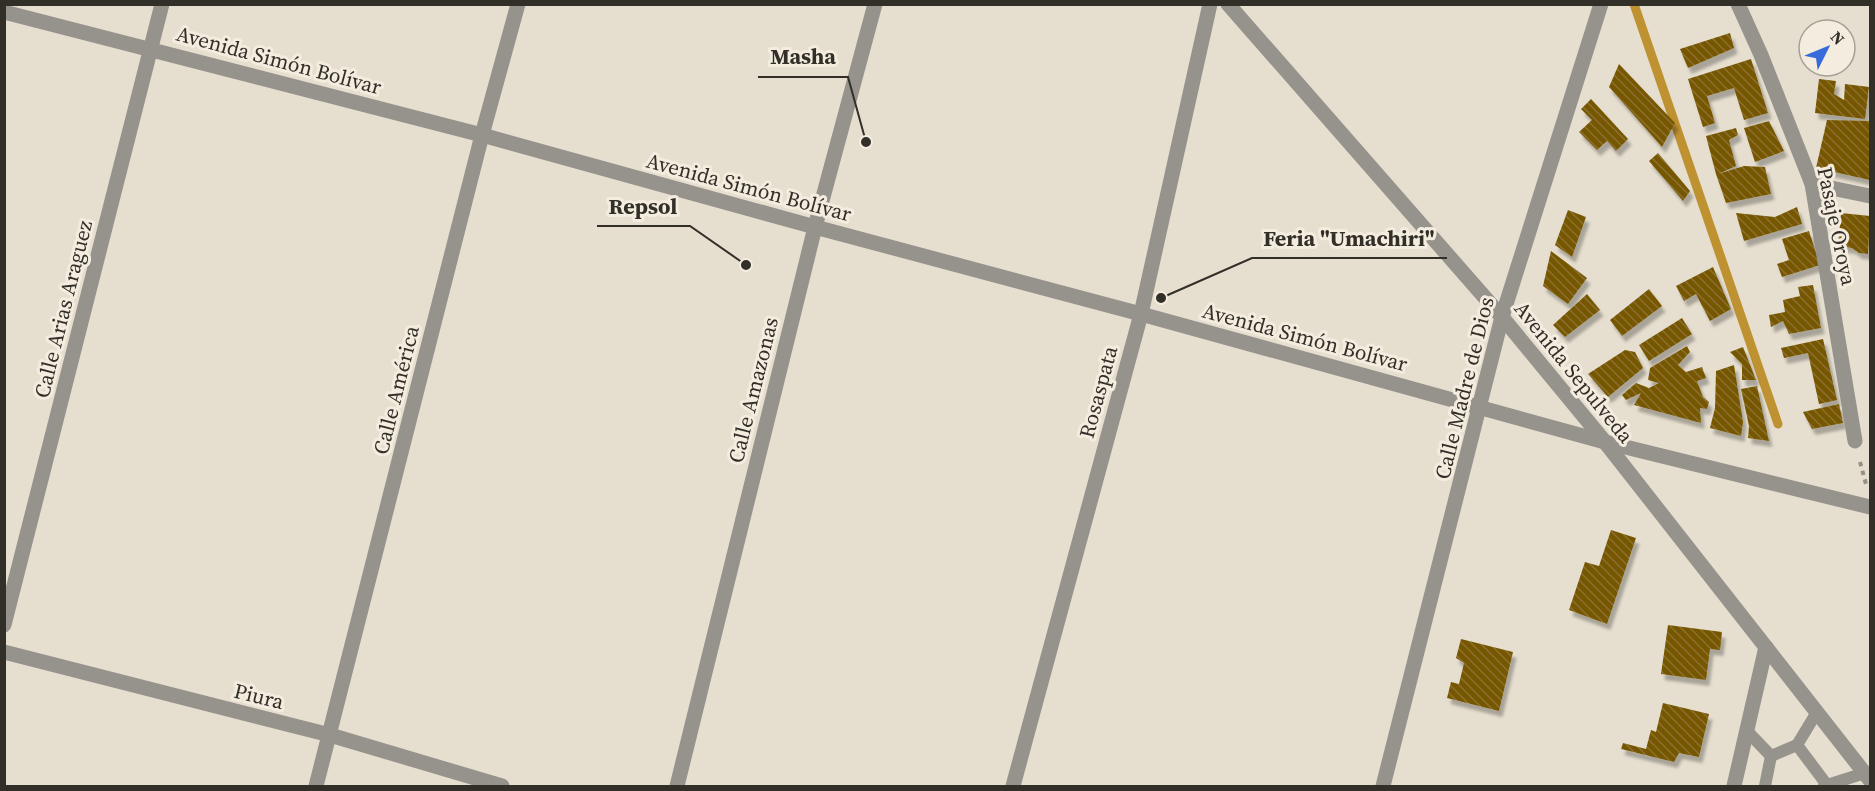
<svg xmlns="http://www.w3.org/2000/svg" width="1875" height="791" font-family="'Source Serif 4',serif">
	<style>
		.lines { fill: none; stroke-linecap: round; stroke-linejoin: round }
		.stream { stroke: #be9131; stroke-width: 9 }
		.building { fill: url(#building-back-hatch); filter: url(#shadow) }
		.path { stroke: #969186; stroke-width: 4; stroke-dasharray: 4.5 4.5; stroke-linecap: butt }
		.service { stroke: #96938d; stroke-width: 12 }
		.minor { stroke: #96938d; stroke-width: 15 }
		.tertiary { stroke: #96938d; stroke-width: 15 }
		.labels { text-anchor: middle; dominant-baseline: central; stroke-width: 6; stroke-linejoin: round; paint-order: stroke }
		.street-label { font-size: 21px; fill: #322f29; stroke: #f4ecde }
		.leader { fill: none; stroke: #322f29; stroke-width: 2 }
		.callout-dot { fill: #322f29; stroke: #f4ecde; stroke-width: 2 }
		.callout-label { font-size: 22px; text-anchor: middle; font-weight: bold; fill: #322f29; stroke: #f4ecde; stroke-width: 6; stroke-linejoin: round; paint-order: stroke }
	</style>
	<defs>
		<pattern id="building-back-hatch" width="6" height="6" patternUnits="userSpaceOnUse" patternTransform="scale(1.5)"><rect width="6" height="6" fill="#775601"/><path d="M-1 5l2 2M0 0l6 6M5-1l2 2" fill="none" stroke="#8a7130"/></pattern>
		<filter id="shadow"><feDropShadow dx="3.5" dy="6" stdDeviation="1.5" flood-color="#0004"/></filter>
	</defs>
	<rect width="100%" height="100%" fill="#e6dfd0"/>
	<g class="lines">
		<polyline class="stream" points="1634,4 1778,424"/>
	</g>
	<g class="building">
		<polygon points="1730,33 1734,48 1688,68 1680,49"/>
		<polygon points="1751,59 1768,113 1744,120 1734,88 1707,96 1715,123 1703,127 1688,79"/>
		<polygon points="1619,64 1675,123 1662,147 1609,87"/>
		<polygon points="1819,79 1836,81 1834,94 1844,100 1845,84 1869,87 1865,119 1815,113"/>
		<polygon points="1591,99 1628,139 1616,151 1607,141 1597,150 1579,132 1592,120 1581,109"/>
		<polygon points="1827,120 1870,121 1870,180 1816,168"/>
		<polygon points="1769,121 1784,151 1755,162 1744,128"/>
		<polygon points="1736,128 1738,135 1729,140 1736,166 1718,174 1744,166 1765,167 1771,194 1726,203 1716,174 1706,136"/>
		<polygon points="1658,153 1690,191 1683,201 1649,161"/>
		<polygon points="1797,207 1802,224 1744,241 1736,213 1775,217"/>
		<polygon points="1568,210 1586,217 1572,257 1555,245"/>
		<polygon points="1841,213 1870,216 1868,254 1859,253 1852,248 1838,246"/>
		<polygon points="1809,231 1820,265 1782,277 1777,264 1789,260 1782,239"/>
		<polygon points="1551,251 1587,278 1568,304 1543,286"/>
		<polygon points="1713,267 1731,309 1710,321 1696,294 1684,301 1676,286"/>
		<polygon points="1813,285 1821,328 1789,334 1783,321 1771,327 1769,315 1785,312 1783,300 1800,296 1798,287"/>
		<polygon points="1649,289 1662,306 1622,336 1610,320"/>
		<polygon points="1587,294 1600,310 1565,337 1553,325"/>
		<polygon points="1682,318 1692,334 1649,361 1639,345"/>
		<polygon points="1823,339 1837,400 1819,404 1808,353 1784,358 1781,348"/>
		<polygon points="1687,346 1690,352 1678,365 1686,372 1702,367 1706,378 1697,381 1703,397 1709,402 1707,409 1700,408 1701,423 1634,405 1641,393 1626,400 1622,395 1636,383 1649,388 1659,383 1648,380 1650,368"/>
		<polygon points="1743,347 1756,380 1742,380 1742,364 1730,352"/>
		<polygon points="1625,350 1635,352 1643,368 1608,397 1588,374"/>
		<polygon points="1734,365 1743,422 1741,436 1710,428 1715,408 1716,371"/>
		<polygon points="1757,386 1769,441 1748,438 1749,426 1741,389"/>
		<polygon points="1839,404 1843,423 1812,429 1803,412"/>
		<polygon points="1611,530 1636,538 1607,624 1569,610 1585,562 1599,566"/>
		<polygon points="1668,625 1722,632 1720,650 1710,649 1706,680 1661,674"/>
		<polygon points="1461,639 1513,652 1499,711 1447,698 1451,682 1459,684 1464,663 1456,658"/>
		<polygon points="1663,703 1709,714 1699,757 1679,753 1674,762 1621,749 1623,743 1646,749 1651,730 1656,732"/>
	</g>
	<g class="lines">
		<polyline class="path" points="1860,462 1866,484"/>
		<g class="service">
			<polyline points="1817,712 1797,745 1827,785"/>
			<polyline points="1747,731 1771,756 1765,786"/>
			<polyline points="1771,756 1797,745"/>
			<polyline points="1824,786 1865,773"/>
		</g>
		<g class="minor">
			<polyline points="1738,4 1761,55 1812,184 1855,441"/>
			<polyline points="4,12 482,135 815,227 1141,314 1605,442 1870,507"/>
			<polyline points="1812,184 1870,196"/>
			<polyline points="4,625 162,4"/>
			<polyline points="4,652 330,735 502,786"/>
			<polyline points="316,786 482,135 518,4"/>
			<polyline points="677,786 815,227 875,4"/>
			<polyline points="1013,786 1141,314 1210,4"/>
			<polyline points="1383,786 1502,317 1601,4"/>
			<polyline points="1734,786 1766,647"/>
		</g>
		<polyline class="tertiary" points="1228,4 1502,317 1605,442 1870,780"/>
	</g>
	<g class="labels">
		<g class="street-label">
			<text transform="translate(279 60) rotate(15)">Avenida Simón Bolívar</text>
			<text transform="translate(749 187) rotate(15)">Avenida Simón Bolívar</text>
			<text transform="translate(1837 226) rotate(78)">Pasaje Oroya</text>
			<text transform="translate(63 309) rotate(-76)">Calle Arias Araguez</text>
			<text transform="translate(1305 337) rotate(15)">Avenida Simón Bolívar</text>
			<text transform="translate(1574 372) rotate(51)">Avenida Sepulveda</text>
			<text transform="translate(1464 388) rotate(-76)">Calle Madre de Dios</text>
			<text transform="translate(396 390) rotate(-76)">Calle América</text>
			<text transform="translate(753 390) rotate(-76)">Calle Amazonas</text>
			<text transform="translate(1098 392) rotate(-75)">Rosaspata</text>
			<text transform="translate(259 696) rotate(14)">Piura</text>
		</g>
	</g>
	<path class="leader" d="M866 142L848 77H758M746 265L690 226H597M1161 298L1252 258H1447"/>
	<g class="callout-dot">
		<circle cx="866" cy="142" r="6"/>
		<circle cx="746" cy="265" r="6"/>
		<circle cx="1161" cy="298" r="6"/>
	</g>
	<g class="callout-label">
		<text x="803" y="64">Masha</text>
		<text x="643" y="214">Repsol</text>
		<text x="1349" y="246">Feria "Umachiri"</text>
	</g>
	<rect width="1875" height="791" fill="none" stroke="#322f29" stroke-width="12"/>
	<g transform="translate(1827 48) rotate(47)"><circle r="28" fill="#f4ecde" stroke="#a6a096" stroke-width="1.5"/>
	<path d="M0-4.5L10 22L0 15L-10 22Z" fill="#356bda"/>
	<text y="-9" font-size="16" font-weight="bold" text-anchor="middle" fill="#322f29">N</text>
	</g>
</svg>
